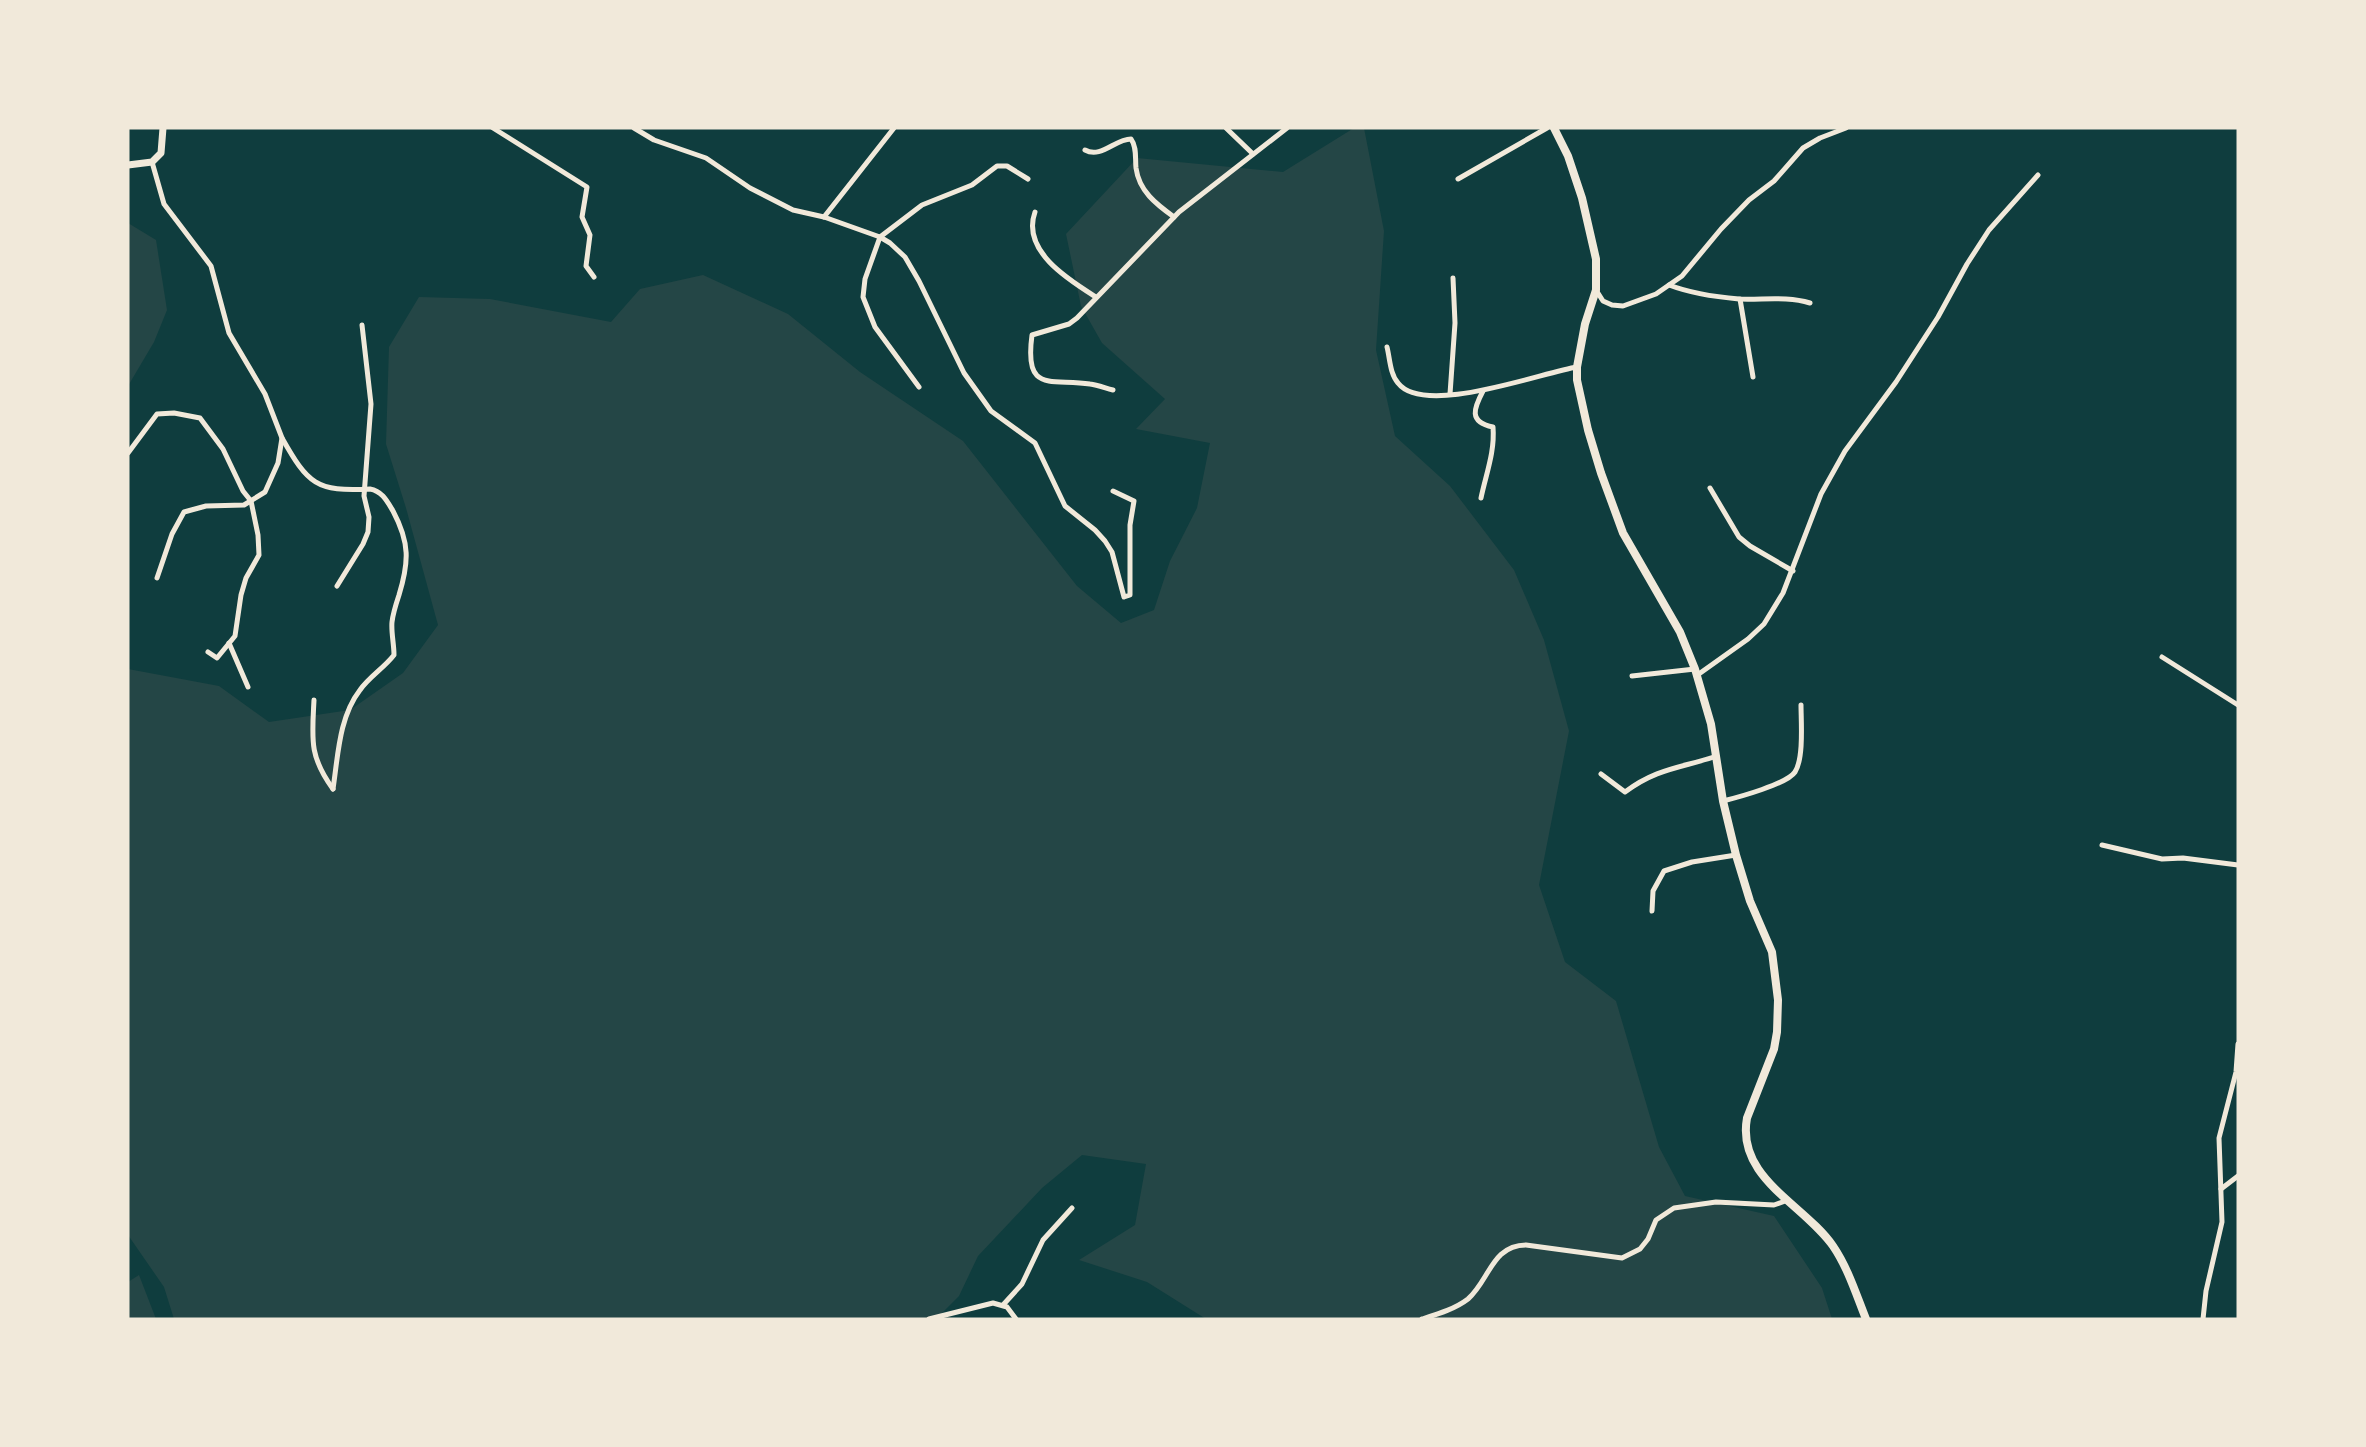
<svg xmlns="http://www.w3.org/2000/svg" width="2366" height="1447" font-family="Literata,serif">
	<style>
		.green { fill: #244646 }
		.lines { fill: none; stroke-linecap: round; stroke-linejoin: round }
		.minor { stroke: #f1e9da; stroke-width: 5 }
		.tertiary { stroke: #f1e9da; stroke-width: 7 }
		.secondary { stroke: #f1e9da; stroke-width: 8 }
	</style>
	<rect width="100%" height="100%" fill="#0f3d3e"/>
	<g class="green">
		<polygon points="1354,128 1364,128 1384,231 1376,350 1395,436 1450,486 1514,570 1544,640 1569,731 1539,885 1565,962 1616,1001 1659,1147 1685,1196 1774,1216 1822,1288 1832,1319 1206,1319 1147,1282 1079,1260 1135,1225 1146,1164 1082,1155 1042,1188 978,1256 959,1296 936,1319 174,1319 164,1287 128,1235 129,1153 128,1150 128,669 219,686 269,722 350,710 403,673 438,625 406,508 386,444 389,347 419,297 490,299 611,322 640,289 703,275 788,314 860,372 963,441 1077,586 1121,623 1154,610 1170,561 1197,508 1210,443 1136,429 1165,399 1102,343 1081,306 1066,234 1137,158 1283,172"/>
		<polygon points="128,223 156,240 167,310 154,342 128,386"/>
		<polygon points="139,1275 156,1319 128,1319 128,1282"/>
	</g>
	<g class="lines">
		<g class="minor">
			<polyline points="493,128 587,187 582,217 590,235 586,266 594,277"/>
			<polyline points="634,128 654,140 706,158 750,188 793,210 824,217 880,237 890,243 905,257 919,281 964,373 991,411 1035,443 1065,506 1095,530 1105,541 1112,552 1124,597 1130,595 1130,525 1134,501 1113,491"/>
			<polyline points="1226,128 1253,154"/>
			<path d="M1085,150c16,9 30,-11 46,-11 6,8 4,19 5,29 3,23 20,36 38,49"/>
			<polyline points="152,162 164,204 211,266 229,333 265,394 282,438 278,463 265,492 244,505 206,506 184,512 172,534 157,578"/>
			<polyline points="1458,179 1547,128"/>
			<path d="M1035,212c-14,39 34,68 61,85"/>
			<polyline points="824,217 894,128"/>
			<path d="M1669,285c21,8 47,12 70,14 24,1 48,-3 71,4"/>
			<polyline points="1596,290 1603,301 1612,305 1623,306 1656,294 1682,276 1721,229 1749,200 1774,181 1803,148 1820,138 1846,128"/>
			<polyline points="1740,299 1753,377"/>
			<path d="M1387,347c3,12 3,27 11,36 26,34 142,-10 179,-16"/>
			<polyline points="919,387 875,327 863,297 865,279 880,237 922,205 972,185 997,166 1007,166 1028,179"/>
			<path d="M1113,390c-8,-2 -15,-5 -23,-6 -40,-6 -66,10 -58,-49l37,-11 8,-6 102,-106 108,-84"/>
			<polyline points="1450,394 1455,323 1453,278"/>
			<path d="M282,438c26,46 34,54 88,51 12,2 17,12 23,22 17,32 16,51 6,84 -3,9 -6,18 -7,27 -1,10 2,22 2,33 -10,13 -25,22 -34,35 -21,27 -22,66 -27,99"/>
			<polyline points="128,453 157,414 174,413 200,418 223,449 243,491 251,501 258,535 259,555 246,578 241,595 235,636 217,658 208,652"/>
			<polyline points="1710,488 1739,537 1750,546 1793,571"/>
			<path d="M1481,498c5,-24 14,-46 12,-71 -25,-5 -19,-19 -10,-36"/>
			<polyline points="337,586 363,544 368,532 369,517 364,496 371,404 362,325"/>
			<polyline points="229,643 248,687"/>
			<polyline points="2162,657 2238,705"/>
			<polyline points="1632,676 1695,669"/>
			<polyline points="1696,676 1748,639 1764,624 1783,593 1821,494 1845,451 1896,382 1938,317 1967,264 1989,230 2038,175"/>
			<path d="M314,700c-2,39 -5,56 19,89"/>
			<path d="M1601,774l24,18c32,-24 56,-24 92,-36"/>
			<path d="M1723,801c16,-4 64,-17 72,-29 9,-14 6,-51 6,-67"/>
			<polyline points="2102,845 2162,859 2183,858 2238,865"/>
			<polyline points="1652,911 1653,891 1664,871 1692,862 1736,855"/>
			<polyline points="2221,1189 2238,1176"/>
			<polyline points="1003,1305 1022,1284 1043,1240 1072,1208"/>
			<polyline points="929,1319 993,1303 1007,1307 1016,1319"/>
			<path d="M1422,1319c16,-5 33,-10 46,-20 21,-18 24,-54 58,-54l96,13 18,-9 8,-10 8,-19 18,-12 42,-6 58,3 14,-5"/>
			<polyline points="2203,1319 2206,1291 2222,1222 2219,1138 2236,1072 2238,1044"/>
		</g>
		<polyline class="tertiary" points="128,165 152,162 161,153 163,128"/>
		<path class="secondary" d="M1554,128l14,28 14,42 14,61v31l-11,34 -8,43v13l11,50 13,43 22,60 57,99 15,37 16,55 12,77 13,54 14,46 22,51 6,48 -1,32 -3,17 -27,69c-11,60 57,86 86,128 15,22 23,48 33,73"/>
	</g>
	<rect width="2366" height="1447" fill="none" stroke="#f1e9da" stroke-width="259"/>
</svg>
